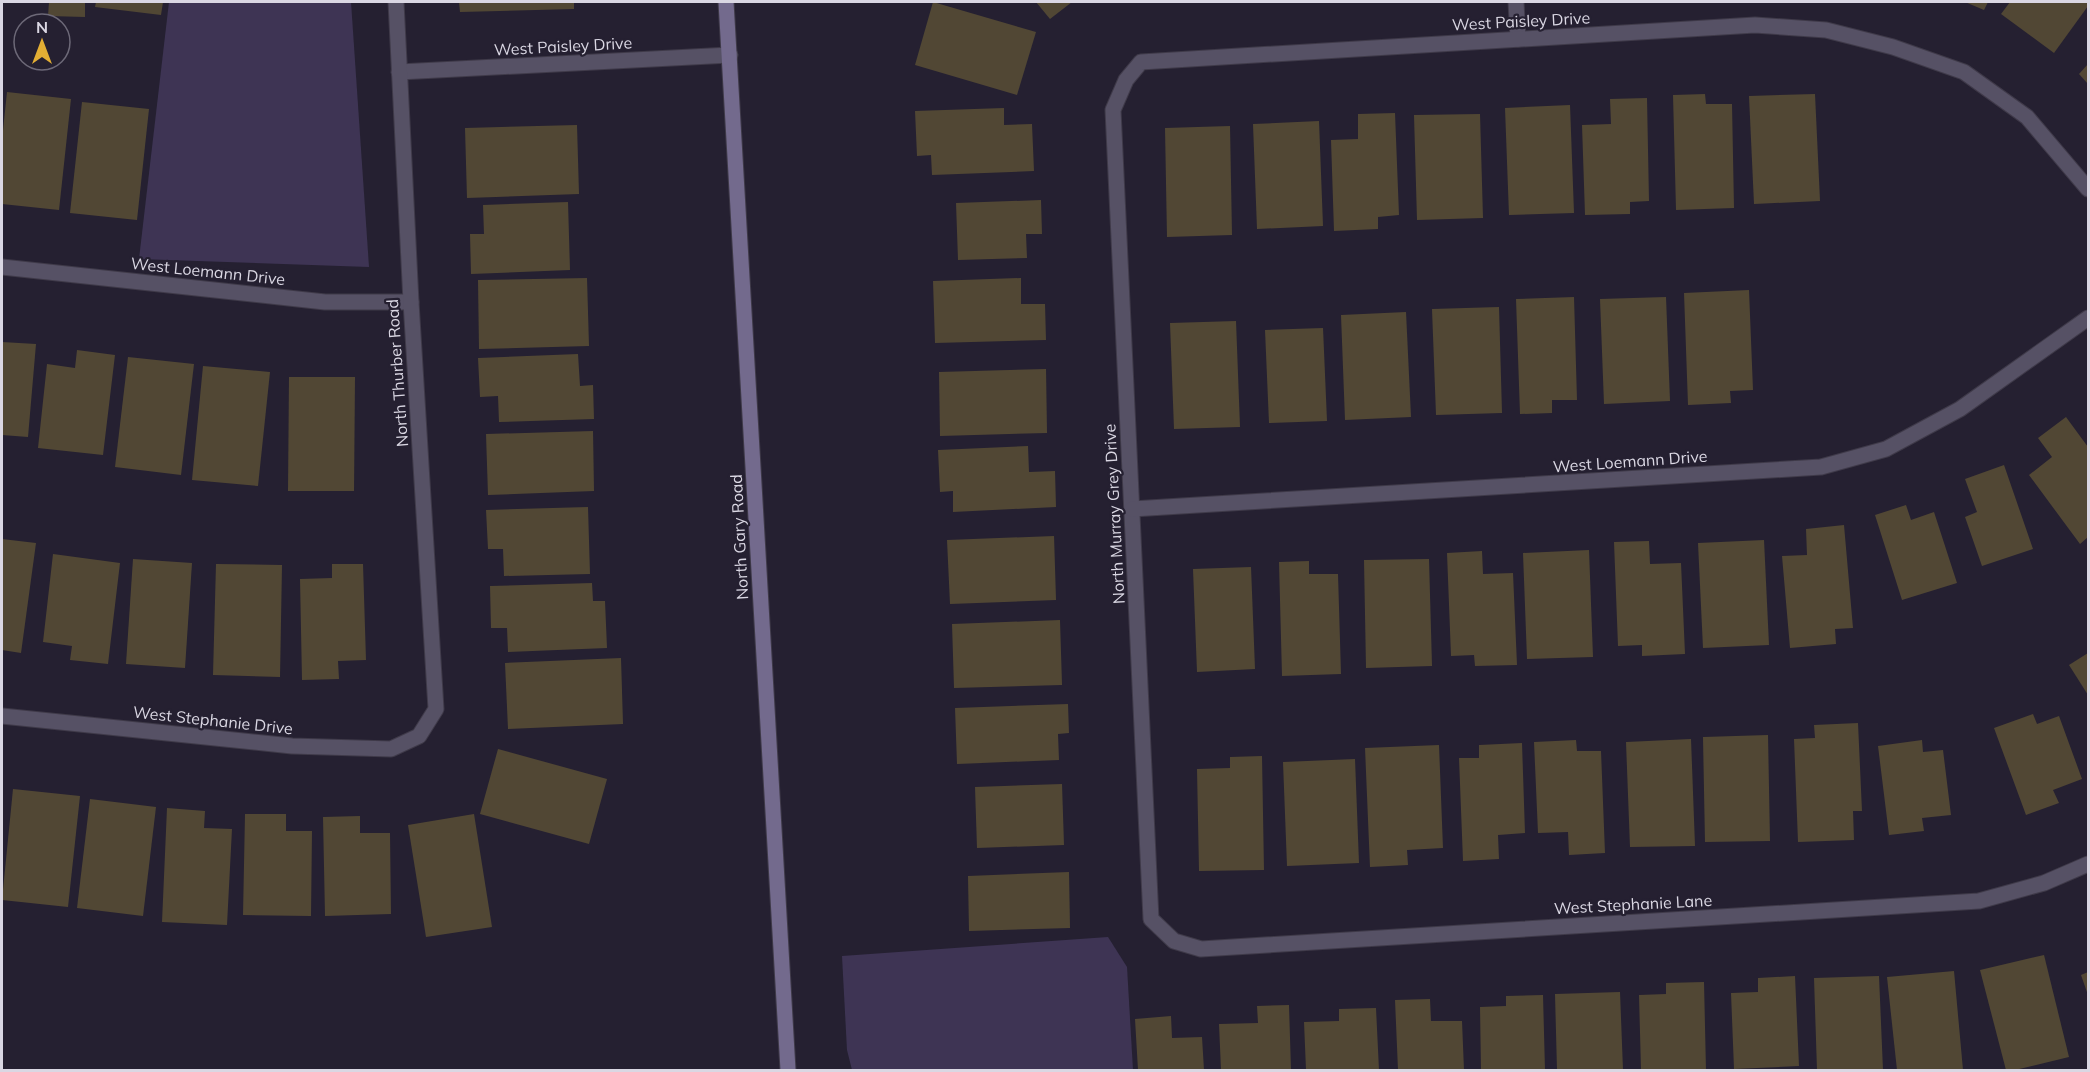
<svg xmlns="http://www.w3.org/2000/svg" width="2090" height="1072" font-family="Mulish,sans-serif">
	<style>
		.green { fill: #3e3454 }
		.building { fill: #514734 }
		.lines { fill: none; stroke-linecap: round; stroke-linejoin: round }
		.minor-casing { stroke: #3f3a49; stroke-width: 17 }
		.secondary-casing { stroke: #3f3a49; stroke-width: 17 }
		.minor { stroke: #565165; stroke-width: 15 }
		.secondary { stroke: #736a8d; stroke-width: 15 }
		.labels { text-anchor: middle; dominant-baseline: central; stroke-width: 4.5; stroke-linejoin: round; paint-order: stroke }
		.street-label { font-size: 16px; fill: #dad7e3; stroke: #252031 }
	</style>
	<rect width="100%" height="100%" fill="#252031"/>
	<g class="green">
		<polygon points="169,2 351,2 369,267 139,259"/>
		<polygon points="1108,937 1127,967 1133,1070 852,1070 847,1050 842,956"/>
	</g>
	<g class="building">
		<polygon points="49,2 85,2 85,17 48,16"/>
		<polygon points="96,2 163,2 161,15 95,7"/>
		<polygon points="459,2 574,2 574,9 460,12"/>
		<polygon points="933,2 1036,32 1017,95 915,65"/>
		<polygon points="1036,2 1072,2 1050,19"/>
		<polygon points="1965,2 1988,2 1984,10"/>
		<polygon points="2010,2 2088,2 2088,6 2054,53 2001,14"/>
		<polygon points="2088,64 2088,84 2079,74"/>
		<polygon points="7,92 71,99 59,210 2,204 2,140"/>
		<polygon points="1705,94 1706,104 1732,104 1734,208 1676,210 1673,95"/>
		<polygon points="1815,94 1820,201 1754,204 1749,96"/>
		<polygon points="1647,98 1649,201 1630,202 1630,214 1585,215 1582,125 1611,124 1610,99"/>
		<polygon points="82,102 149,109 137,220 70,213"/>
		<polygon points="1570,105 1574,213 1509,215 1505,108"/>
		<polygon points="1004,108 1004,125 1032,124 1034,171 932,175 931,155 917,156 915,111"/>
		<polygon points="1395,113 1399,215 1378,217 1378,229 1334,231 1331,140 1358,139 1358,114"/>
		<polygon points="1480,114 1483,218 1417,220 1414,115"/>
		<polygon points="1319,121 1323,226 1257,229 1253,124"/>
		<polygon points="577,125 579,194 467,198 465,128"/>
		<polygon points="1230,126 1232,235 1167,237 1165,128"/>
		<polygon points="1041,200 1042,234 1026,234 1027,258 958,260 956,203"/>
		<polygon points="568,202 570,270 471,274 470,234 484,234 483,205"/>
		<polygon points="587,278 589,346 479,349 478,280"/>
		<polygon points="1021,278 1021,304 1045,304 1046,340 935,343 933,281"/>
		<polygon points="1749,290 1753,390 1730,391 1731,403 1688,405 1684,293"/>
		<polygon points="1574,297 1577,400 1552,400 1552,413 1520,414 1516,299"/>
		<polygon points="1666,297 1670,401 1604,404 1600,299"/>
		<polygon points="1499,307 1502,413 1436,415 1432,309"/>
		<polygon points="1406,312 1411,417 1345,420 1341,315"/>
		<polygon points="1236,321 1240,427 1174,429 1170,323"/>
		<polygon points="1323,328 1327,421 1269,423 1265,330"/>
		<polygon points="2,342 36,344 28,437 2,435"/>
		<polygon points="77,350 115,355 103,455 38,448 47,364 75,368"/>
		<polygon points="578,354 580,386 593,385 594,419 499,422 498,396 480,397 478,358"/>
		<polygon points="128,357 194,364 181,475 115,467"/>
		<polygon points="203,366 270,372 258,486 192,480"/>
		<polygon points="1046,369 1047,433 940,436 939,372"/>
		<polygon points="289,377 355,377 354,491 288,491"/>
		<polygon points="2066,417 2088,447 2088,537 2080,544 2029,475 2052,457 2038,438"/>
		<polygon points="593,431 594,491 488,495 486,434"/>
		<polygon points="1028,446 1029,472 1055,471 1056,507 953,512 953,491 940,492 938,450"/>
		<polygon points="2004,465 2033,549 1982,566 1965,517 1977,512 1965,479"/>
		<polygon points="1906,505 1911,520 1934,512 1957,583 1902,600 1875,515"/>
		<polygon points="588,507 590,574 504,576 503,549 488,549 486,510"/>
		<polygon points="1844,525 1853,628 1835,629 1836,644 1790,648 1782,556 1807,555 1806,529"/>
		<polygon points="1054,536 1056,600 950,604 947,540"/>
		<polygon points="2,539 36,543 21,653 2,650"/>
		<polygon points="1764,540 1769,645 1703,648 1698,543"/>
		<polygon points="1649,541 1650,564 1681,563 1685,654 1642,656 1642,645 1618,646 1614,542"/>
		<polygon points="1589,550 1593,657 1527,659 1523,553"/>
		<polygon points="1482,551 1483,574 1513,573 1517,665 1475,666 1474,655 1451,656 1447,553"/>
		<polygon points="53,554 120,563 108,664 70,660 72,646 43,642"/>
		<polygon points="133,559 192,563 185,668 126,664"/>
		<polygon points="1429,559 1432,666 1366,668 1364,560"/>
		<polygon points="1309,561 1309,574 1338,574 1341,674 1282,676 1279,562"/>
		<polygon points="216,564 282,565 280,677 213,675"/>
		<polygon points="332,564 363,564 366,660 338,661 339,679 302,680 300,579 332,578"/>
		<polygon points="1251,567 1255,669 1197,672 1193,569"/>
		<polygon points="592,583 593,601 605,601 607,648 508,652 507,628 491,628 490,586"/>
		<polygon points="1060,620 1062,685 954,688 952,624"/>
		<polygon points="2088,653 2088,695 2069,665"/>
		<polygon points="621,658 623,724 508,729 505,663"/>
		<polygon points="1068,704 1069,733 1058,734 1059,760 957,764 955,708"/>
		<polygon points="2033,714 2037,724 2059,716 2082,779 2053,790 2059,803 2026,815 1994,728"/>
		<polygon points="1858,723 1862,811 1853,811 1854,840 1798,842 1794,739 1815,738 1814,725"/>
		<polygon points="1768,735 1770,841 1705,842 1703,737"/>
		<polygon points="1691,739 1695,846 1630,847 1626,742"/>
		<polygon points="1576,740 1577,751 1601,751 1605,853 1569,855 1568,832 1538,833 1534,742"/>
		<polygon points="1922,740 1923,752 1943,750 1951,815 1922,818 1924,831 1889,835 1878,746"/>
		<polygon points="1522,743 1525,833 1498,835 1499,859 1463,861 1459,758 1479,758 1479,745"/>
		<polygon points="1439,745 1443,848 1407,850 1408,865 1370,867 1365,748"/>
		<polygon points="498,749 607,779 589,844 480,814"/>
		<polygon points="1262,756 1264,870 1199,871 1197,769 1230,768 1230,757"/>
		<polygon points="1355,759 1359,863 1287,866 1283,762"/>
		<polygon points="1062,784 1064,845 977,848 975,787"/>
		<polygon points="13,789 80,796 68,907 2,900"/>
		<polygon points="90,799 156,807 143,916 77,908"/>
		<polygon points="167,808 205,811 204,828 232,829 227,925 162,922"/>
		<polygon points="245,814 286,814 286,831 312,831 311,916 243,915"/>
		<polygon points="474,814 492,927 426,937 408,825"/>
		<polygon points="360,816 360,833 390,833 391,914 325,916 323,817"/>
		<polygon points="1069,872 1070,928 969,931 968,876"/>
		<polygon points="2044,955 2069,1057 2015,1070 2006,1070 1980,970"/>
		<polygon points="1954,971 1963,1070 1897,1070 1887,977"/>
		<polygon points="2088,972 2088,995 2081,975"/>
		<polygon points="1795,976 1799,1066 1734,1069 1731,993 1758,992 1758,978"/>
		<polygon points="1879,976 1883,1070 1817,1070 1814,978"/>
		<polygon points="1704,982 1706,1070 1641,1070 1639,995 1666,994 1666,983"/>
		<polygon points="1620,992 1623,1070 1557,1070 1555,994"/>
		<polygon points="1543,995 1545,1070 1481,1070 1480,1007 1506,1006 1506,996"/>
		<polygon points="1430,999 1431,1021 1462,1021 1464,1070 1398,1070 1395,1000"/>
		<polygon points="1289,1005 1291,1070 1221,1070 1219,1024 1258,1023 1257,1006"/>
		<polygon points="1376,1008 1379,1070 1306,1070 1304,1022 1339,1021 1339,1009"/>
		<polygon points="1171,1016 1172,1038 1202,1037 1204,1070 1138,1070 1135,1019"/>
	</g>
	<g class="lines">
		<defs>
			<g id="minor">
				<polyline points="1516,2 1518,39"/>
				<polyline points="399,72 730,55"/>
				<polyline points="2088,189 2027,117 1964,72 1893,47 1826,30 1755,25 1141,62 1126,80 1113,110 1151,919 1174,941 1201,949 1979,901 2044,883 2088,864"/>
				<polyline points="2,267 325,302 411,302"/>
				<polyline points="1132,509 1821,467 1886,449 1960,409 2088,318"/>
				<polyline points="2,716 292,746 391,749 419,736 436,709 411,302 396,2"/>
			</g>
			<polyline id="secondary" points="726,2 788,1070"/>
		</defs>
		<use href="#minor" class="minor-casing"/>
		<use href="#secondary" class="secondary-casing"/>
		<use href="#minor" class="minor"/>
		<use href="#secondary" class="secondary"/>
	</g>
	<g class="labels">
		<g class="street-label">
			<text transform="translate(1521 21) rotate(-3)">West Paisley Drive</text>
			<text transform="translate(563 46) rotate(-3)">West Paisley Drive</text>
			<text transform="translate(208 271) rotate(6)">West Loemann Drive</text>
			<text transform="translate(397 373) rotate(-94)">North Thurber Road</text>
			<text transform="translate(1630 461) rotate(-4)">West Loemann Drive</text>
			<text transform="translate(1114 514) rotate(-93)">North Murray Grey Drive</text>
			<text transform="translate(739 537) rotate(-93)">North Gary Road</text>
			<text transform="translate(213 720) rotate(6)">West Stephanie Drive</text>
			<text transform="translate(1633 904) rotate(-3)">West Stephanie Lane</text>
		</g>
	</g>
	<rect width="2090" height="1072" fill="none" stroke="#dad7e3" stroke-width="6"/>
	<g transform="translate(42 42)"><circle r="28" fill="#252031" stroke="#6d6978" stroke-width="1.5"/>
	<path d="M0-4.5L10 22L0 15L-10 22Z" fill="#e3ae34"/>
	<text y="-9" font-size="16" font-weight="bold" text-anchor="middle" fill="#dad7e3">N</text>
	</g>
</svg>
